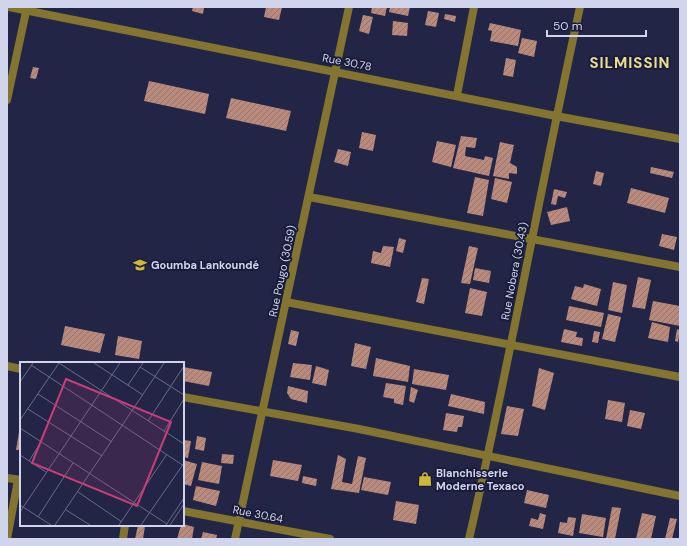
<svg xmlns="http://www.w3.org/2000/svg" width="687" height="546" font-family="'DM Sans',sans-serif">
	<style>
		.building { fill: url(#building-hatch) }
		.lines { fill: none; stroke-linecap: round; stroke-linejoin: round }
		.minor { stroke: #83752f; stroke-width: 8 }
		.labels { text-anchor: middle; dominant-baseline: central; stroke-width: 4; stroke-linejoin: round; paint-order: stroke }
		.street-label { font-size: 11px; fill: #d1d5eb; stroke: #1a1c3c }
		.poi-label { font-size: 11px; font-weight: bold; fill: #d1d5eb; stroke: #1a1c3c; text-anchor: start }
		.district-label { font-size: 15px; font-weight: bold; letter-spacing: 1px; fill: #ecdc8e; stroke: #1a1c3c }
		.inset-road { fill: none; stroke: #696b89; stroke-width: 1 }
		.view { fill: #c53e78; fill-opacity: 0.15; stroke: #c53e78; stroke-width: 2 }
		.inset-edge { fill: none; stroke: #d1d5eb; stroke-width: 2 }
	</style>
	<defs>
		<pattern id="building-hatch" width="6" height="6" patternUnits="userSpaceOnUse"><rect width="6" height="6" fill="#ba8b7d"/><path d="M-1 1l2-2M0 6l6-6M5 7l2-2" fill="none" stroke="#95746c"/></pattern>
	</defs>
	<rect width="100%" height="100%" fill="#232547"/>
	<g class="building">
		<polygon points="193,7 204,7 203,14 192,11"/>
		<polygon points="266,7 282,7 279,20 264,17"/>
		<polygon points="372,7 387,7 385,16 371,13"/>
		<polygon points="390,7 410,7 408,16 389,12"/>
		<polygon points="428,11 439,13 436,27 425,25"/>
		<polygon points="445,14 456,16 455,22 444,19"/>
		<polygon points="363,15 373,17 369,34 359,31"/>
		<polygon points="393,21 408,23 407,36 392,35"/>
		<polygon points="490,23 521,30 518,46 490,41 492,31 488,30"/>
		<polygon points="522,38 537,41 534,57 518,53"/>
		<polygon points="506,58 516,60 513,77 503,75"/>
		<polygon points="33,67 39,68 36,79 30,78"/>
		<polygon points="149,81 209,94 205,114 144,101"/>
		<polygon points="231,98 291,111 286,131 226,118"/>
		<polygon points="362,132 376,135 373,151 359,148"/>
		<polygon points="461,136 477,138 475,148 466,147 465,156 484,160 485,156 493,158 489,176 453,168"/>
		<polygon points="437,141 456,145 451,167 432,162"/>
		<polygon points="500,142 514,145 510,163 517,167 517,174 509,173 509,179 493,176"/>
		<polygon points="338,149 351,152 348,166 334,162"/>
		<polygon points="651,167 674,172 672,178 650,173"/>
		<polygon points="596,171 604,173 601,186 593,184"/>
		<polygon points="475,177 489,180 483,216 467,213"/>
		<polygon points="495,178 512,182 507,203 491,199"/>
		<polygon points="631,188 669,198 665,213 627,203"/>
		<polygon points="554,189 567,192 565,198 558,196 556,205 551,204"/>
		<polygon points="567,207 570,221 551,225 547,212"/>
		<polygon points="662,234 677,237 674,250 659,246"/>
		<polygon points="399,238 406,240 403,253 396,251"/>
		<polygon points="383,246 394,247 390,267 371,263 373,251 381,253"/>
		<polygon points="469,246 478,248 470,284 461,283"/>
		<polygon points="475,268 491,271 489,283 473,280"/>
		<polygon points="638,277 651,280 645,309 632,307"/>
		<polygon points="422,278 429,279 424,304 416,302"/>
		<polygon points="613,282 627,285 622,313 608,310"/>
		<polygon points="584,284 601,289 597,306 571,299 575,286 583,288"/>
		<polygon points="470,288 487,292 482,316 465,313"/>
		<polygon points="653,301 680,306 680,326 649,320"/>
		<polygon points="569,306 604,313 601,327 566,320"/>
		<polygon points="608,314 621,317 615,342 602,339"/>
		<polygon points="652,322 670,327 668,342 648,338"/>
		<polygon points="65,326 105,334 100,353 61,345"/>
		<polygon points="564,329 577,332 576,337 583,338 582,346 561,342"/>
		<polygon points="677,329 680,330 678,342 675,341"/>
		<polygon points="291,330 299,332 296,346 288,344"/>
		<polygon points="594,331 600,332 598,343 592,342"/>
		<polygon points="118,336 142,341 139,359 115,355"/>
		<polygon points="355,343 371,347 366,369 351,366"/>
		<polygon points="376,358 410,366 408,382 373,376"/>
		<polygon points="293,363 312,365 310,380 290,377"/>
		<polygon points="316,366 329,370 326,386 312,383"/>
		<polygon points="183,367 212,372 209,386 183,381"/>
		<polygon points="539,368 554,373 545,410 532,406"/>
		<polygon points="414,369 449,375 446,390 412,384"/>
		<polygon points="386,383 406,386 403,405 394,403 394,399 383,397"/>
		<polygon points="288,386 308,391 307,403 291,399 287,393"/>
		<polygon points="411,387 418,390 414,403 409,401"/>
		<polygon points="451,394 485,402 484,414 448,406"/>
		<polygon points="608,400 625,403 622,422 605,419"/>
		<polygon points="507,406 524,409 518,436 501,434"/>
		<polygon points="630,410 645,413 641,429 627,426"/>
		<polygon points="446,413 464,416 462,427 458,427 457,432 443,430"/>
		<polygon points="19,432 21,433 20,450 16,450"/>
		<polygon points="197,436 206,438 204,451 195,449"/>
		<polygon points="183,440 191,441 188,458 183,457"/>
		<polygon points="222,454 234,455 233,464 221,463"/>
		<polygon points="338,455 346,459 342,482 352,484 358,456 366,458 359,493 331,489"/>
		<polygon points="183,460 197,464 191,486 183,484"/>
		<polygon points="273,460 302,465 298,481 270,476"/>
		<polygon points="202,462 222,466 219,484 198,480"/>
		<polygon points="303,476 317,479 316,486 302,483"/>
		<polygon points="364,477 391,482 388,495 361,490"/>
		<polygon points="196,486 220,491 216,506 193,500"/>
		<polygon points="527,490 549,495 546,508 524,503"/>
		<polygon points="396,501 419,505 416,524 393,520"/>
		<polygon points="612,507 621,508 615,539 606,539"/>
		<polygon points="540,513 546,515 543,529 529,526 531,518 538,520"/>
		<polygon points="642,513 656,516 651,539 636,539"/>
		<polygon points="582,514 606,518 603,537 579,533"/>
		<polygon points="568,517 576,518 573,536 558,533 560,522 567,523"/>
		<polygon points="670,518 677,519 672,539 665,539"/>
		<polygon points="183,524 194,527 192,539 177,539 181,525"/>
		<polygon points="138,525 145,526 143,539 135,539"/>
		<polygon points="203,532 217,535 216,539 201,539"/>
	</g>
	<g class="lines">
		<g class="minor">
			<polyline points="9,7 556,116 680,139"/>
			<polyline points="457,95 474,7"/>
			<polyline points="7,100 27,7"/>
			<polyline points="309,197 680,267"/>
			<polyline points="286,302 680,377"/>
			<polyline points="7,366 21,369"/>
			<polyline points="183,397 359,429 680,496"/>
			<polyline points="7,478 21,480"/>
			<polyline points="183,511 330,539"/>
			<polyline points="7,539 18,480"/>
			<polyline points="123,539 125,525"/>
			<polyline points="235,539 349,7"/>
			<path d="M469,539c41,-177 72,-355 111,-532"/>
		</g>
	</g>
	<defs>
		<symbol id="school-bare" viewBox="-9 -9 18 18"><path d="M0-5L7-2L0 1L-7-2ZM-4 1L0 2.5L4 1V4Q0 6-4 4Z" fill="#d0b837" stroke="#1a1c3c" stroke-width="2.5" paint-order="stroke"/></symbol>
		<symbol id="shop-bare" viewBox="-9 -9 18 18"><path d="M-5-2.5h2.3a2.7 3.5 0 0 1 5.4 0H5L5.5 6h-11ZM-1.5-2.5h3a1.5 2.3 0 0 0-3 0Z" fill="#d0b837" stroke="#1a1c3c" stroke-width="2.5" paint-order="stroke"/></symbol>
	</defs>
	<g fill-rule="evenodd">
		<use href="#school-bare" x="130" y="255" width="20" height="20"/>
		<use href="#shop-bare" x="415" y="469" width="20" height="20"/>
	</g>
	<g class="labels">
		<g class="street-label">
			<text transform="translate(347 62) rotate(11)">Rue 30.78</text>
			<text transform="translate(282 271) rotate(-78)">Rue Pougo (30.59)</text>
			<text transform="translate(514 271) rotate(-79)">Rue Nobera (30.43)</text>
			<text transform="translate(258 514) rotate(11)">Rue 30.64</text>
		</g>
		<g class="poi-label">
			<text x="151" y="265">Goumba Lankoundé</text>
			<text x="436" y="473">Blanchisserie<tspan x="436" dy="13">Moderne Texaco</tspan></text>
		</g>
		<g class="district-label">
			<text x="630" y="63">SILMISSIN</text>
		</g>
	</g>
	<g transform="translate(20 362)">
		<rect width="164" height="164" fill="#232547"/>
		<path class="inset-road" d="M39,1l125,81M74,1l49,32M11,3l153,101M120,5l44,28M0,20l13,-19M108,23l15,-22M18,32l74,48M8,47l74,47M0,58l39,-57M128,59l36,-55M0,66l147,96M144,69l20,-32M0,93l26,17M9,99l12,-19M58,130l44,30M0,143l31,20M46,148l24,15M0,150l100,-149M18,155l35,-54M35,163l109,-162M99,163l48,-71M121,163l43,-62M146,163l18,-27M150,163l14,-21"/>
		<path class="view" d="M46,17l105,43 -34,84 -105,-43z"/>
		<rect width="164" height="164" class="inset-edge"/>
	</g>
	<rect width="687" height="546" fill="none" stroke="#d1d5eb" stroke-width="16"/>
	<path d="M547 30v6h99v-6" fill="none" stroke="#d1d5eb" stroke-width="2"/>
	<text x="553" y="30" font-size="12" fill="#d1d5eb" stroke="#1a1c3c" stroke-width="3" paint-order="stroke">50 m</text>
</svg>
